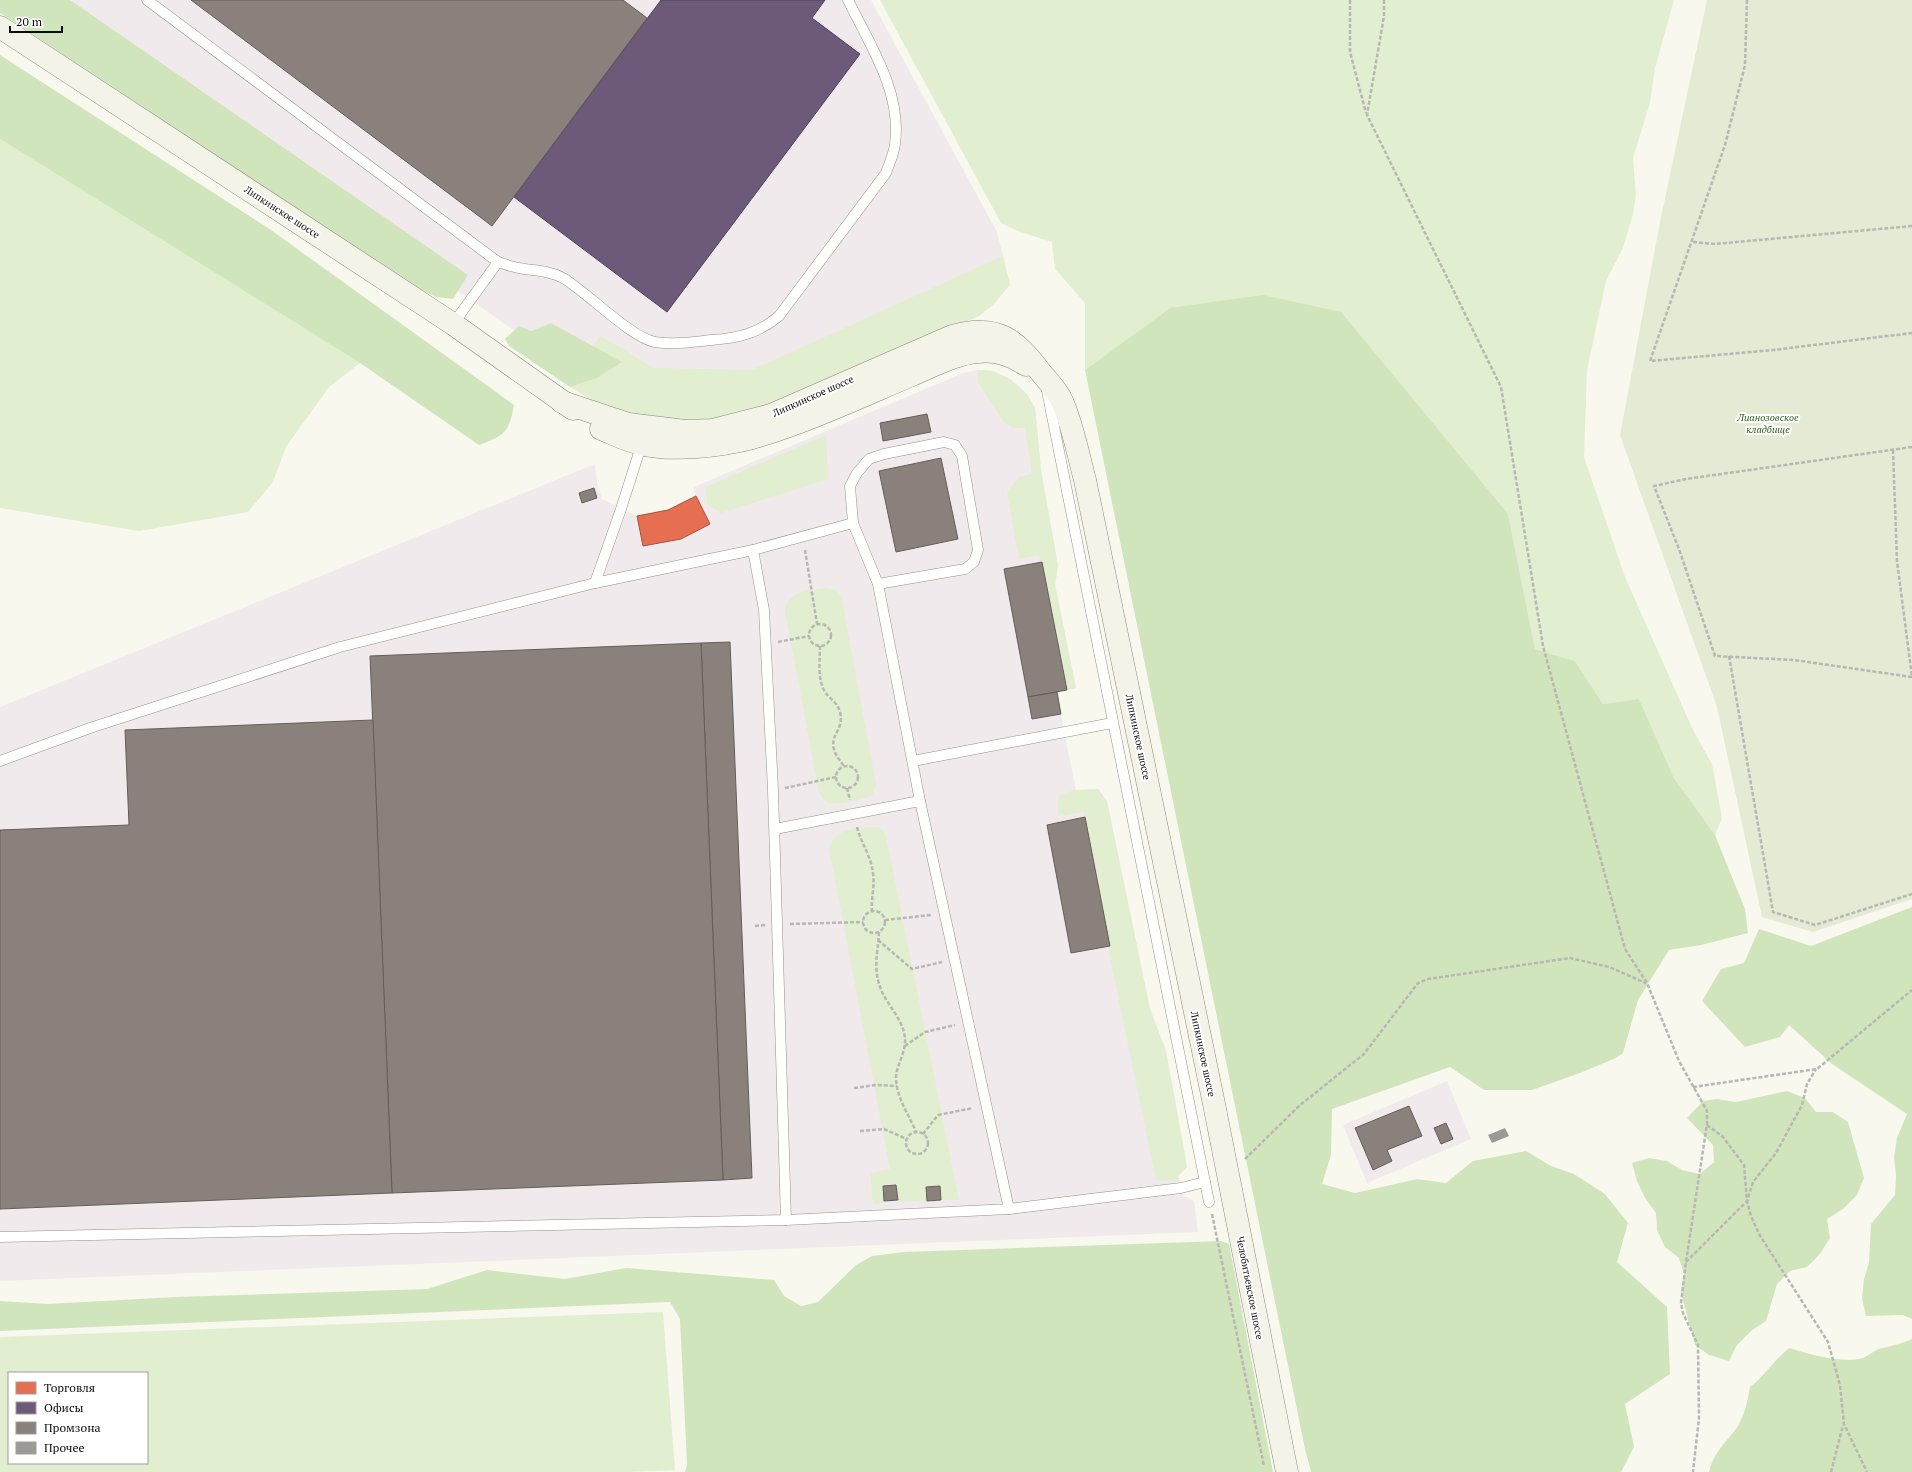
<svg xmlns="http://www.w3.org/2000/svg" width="1912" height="1472" font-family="'PT Serif',serif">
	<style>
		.industrial { fill: #f0eaec }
		.green { fill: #e1eecf; fill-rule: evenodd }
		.forest { fill: #d1e5bd }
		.cemetery { fill: #e4ead3 }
		.shops { fill: #e76f51; stroke: #a5513c }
		.offices { fill: #6d597a; stroke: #504259 }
		.industry { fill: #8a817c; stroke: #645e5a }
		.building { fill: #9c9a95 }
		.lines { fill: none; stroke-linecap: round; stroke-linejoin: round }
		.lane-casing { stroke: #92928d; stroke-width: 11 }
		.secondary-casing { stroke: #898884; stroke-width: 23 }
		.path { stroke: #b7b7b5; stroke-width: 2.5; stroke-dasharray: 4 2; stroke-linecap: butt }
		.lane { stroke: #fefefc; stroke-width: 10 }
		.secondary { stroke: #f4f3e8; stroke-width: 22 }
		.labels { text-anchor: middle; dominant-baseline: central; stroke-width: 4; stroke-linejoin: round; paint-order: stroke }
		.street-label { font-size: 10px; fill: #0b0b0b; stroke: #fff }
		.park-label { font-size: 10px; font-style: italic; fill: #2a5f1f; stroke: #fff }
	</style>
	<rect width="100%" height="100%" fill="#f9f8ee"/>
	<g class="industrial">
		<polygon points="29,0 871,0 997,232 1010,285 752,406 616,403 471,300"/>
		<polygon points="978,370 993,371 1010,379 1027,394 1035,408 1041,470 1058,566 1055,585 1076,688 1057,692 1064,732 1076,790 1098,789 1107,801 1150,1009 1166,1051 1187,1167 1178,1176 1183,1196 1194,1201 1198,1232 0,1281 0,707 595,464 597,482 602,499 637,516 668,510 695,496 694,487 963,373"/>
		<polygon points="1447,1081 1471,1139 1367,1183 1343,1125"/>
	</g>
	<g class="green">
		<polygon points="880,0 1674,0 1655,68 1650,103 1633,158 1636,195 1633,214 1623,248 1606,281 1587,370 1584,457 1625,577 1693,730 1712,764 1722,818 1715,835 1674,778 1639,699 1603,704 1575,661 1535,649 1508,514 1170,308 1085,370 1085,303 1055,269 1052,242 1018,231 1001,223"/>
		<polygon points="0,139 360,363 329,387 286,447 273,482 248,512 139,531 0,508"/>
		<polygon points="1003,256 1010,285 993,305 979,316 754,413 733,420 664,421 604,408 570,387 597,378 621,362 593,346 601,336 654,368 752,370"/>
		<polygon points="978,370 993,371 1010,379 1027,394 1035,408 1041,470 1058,566 1055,585 1076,688 1067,690 1039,555 1019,559 1007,492 1019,477 1032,474 1025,428 1013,428 1003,421 978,382"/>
		<polygon points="826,435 828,479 721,513 707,504 706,487"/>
		<path d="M825,588c9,1 14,2 17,12l34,185 -4,10c-8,4 -37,12 -45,7 -4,-2 -6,-6 -8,-10l-34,-181c1,-20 24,-20 40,-23z"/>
		<polygon points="1098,789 1107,801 1150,1009 1166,1051 1187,1167 1178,1176 1179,1180 1164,1181 1156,1180 1110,957 1084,812 1058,816 1058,799 1061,794 1076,790"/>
		<path d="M877,827l6,3 3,6 73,364h-18l-1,-14 -14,1 1,14 -28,1 -1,-2 -2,-15 -13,1 1,17 -11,1 -3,-31 20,-4 -61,-321c5,-20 30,-20 48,-21z"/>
		<path d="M663,1312l12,158 -48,2h-627v-135zM9,1373h138v90h-138z"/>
	</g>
	<g class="forest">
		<polygon points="0,0 70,0 468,275 453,299 436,297 419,289 0,13"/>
		<path d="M0,55l271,175 243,175c-5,27 -9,31 -35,40l-119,-82 -360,-224z"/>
		<polygon points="1263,295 1341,312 1508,514 1535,649 1575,661 1603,704 1639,699 1674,778 1715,835 1745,909 1748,933 1701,945 1669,950 1638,1000 1623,1053 1616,1058 1580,1073 1532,1090 1484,1090 1450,1067 1332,1109 1331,1155 1322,1184 1355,1193 1417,1179 1446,1183 1473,1161 1526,1151 1551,1166 1574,1174 1605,1194 1628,1223 1617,1262 1667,1307 1670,1374 1625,1404 1634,1447 1621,1472 1311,1472 1305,1449 1085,370 1170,308"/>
		<polygon points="551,323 622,362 597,378 570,387 509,346 505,339 519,326 531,331"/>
		<polygon points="1912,907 1912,1319 1903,1315 1866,1316 1862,1298 1864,1279 1869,1262 1871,1224 1895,1195 1896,1175 1894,1157 1897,1138 1907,1114 1832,1064 1789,1025 1780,1037 1745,1047 1702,1001 1721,969 1744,963 1759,929 1811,946"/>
		<polygon points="1787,1091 1805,1098 1816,1112 1833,1112 1848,1122 1864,1178 1857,1195 1843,1209 1827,1219 1830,1238 1820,1254 1807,1267 1790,1271 1777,1284 1766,1321 1751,1331 1737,1345 1729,1361 1709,1355 1695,1345 1681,1293 1684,1274 1679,1258 1665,1247 1657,1230 1656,1213 1645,1198 1637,1181 1632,1163 1649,1158 1667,1161 1682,1170 1700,1174 1714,1162 1713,1145 1687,1118 1703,1101 1717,1099 1736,1102"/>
		<polygon points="1221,1241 1229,1244 1273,1472 685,1472 687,1464 680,1319 670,1302 0,1331 0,1301 48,1304 175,1297 427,1289 487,1270 565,1279 626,1268 774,1280 784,1296 801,1306 818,1302 856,1265 872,1256 904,1252"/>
		<path d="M1912,1339v133h-203c6,-25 23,-33 32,-52 5,-11 7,-22 9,-33 15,-12 24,-27 39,-39 19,6 54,16 74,10 5,-2 10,-7 16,-9 12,-3 22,-5 33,-10z"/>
	</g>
	<polygon class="cemetery" points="1707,0 1912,0 1912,899 1813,932 1762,917 1717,707 1620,435 1659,227"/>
	<polygon class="shops" points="696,496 710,524 681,539 643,546 637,516 668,510"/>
	<polygon class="offices" points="661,0 825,0 812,18 860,54 667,312 514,197"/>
	<g class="industry">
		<polygon points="191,0 623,0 647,18 492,226"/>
		<polygon points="927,414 931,432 883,441 880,423"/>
		<polygon points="941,458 958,539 896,552 879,471"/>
		<polygon points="594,488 597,498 582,503 579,493"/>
		<polygon points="1042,562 1067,690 1028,697 1004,569"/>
		<polygon points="730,642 752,1178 723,1180 701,643"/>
		<polygon points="701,643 723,1180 392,1193 370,656"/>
		<polygon points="1057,692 1061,714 1032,719 1028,697"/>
		<polygon points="373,720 392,1193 0,1209 0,830 129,825 125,730"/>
		<polygon points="1085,817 1110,946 1071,953 1047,825"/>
		<polygon points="1409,1106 1422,1136 1387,1150 1392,1161 1373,1170 1355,1128"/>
		<polygon points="1446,1123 1453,1139 1441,1144 1434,1128"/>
		<polygon points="896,1185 898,1200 884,1201 883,1186"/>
		<polygon points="940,1186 941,1200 927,1201 926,1187"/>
	</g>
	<polygon class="building" points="1505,1128 1509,1136 1492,1143 1488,1135"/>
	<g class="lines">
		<defs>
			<g id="lane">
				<path d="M147,0l351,262c7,2 14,5 21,6 14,3 30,2 44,10 24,14 67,59 92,64 19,3 38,0 57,-2 27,-2 47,-7 67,-24l107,-143c3,-9 8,-19 9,-29 7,-52 -25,-99 -47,-144"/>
				<polyline points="453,324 498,262"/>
				<polyline points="1046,386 1209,1202"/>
				<polyline points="853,523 850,486 857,473 869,459 884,454 944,442 955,445 962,456 978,550 974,562 965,569 878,584"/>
				<polyline points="753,550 853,523 878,584 920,801 1009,1209 786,1220"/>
				<polyline points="595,583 621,509 642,443"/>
				<polyline points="0,761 90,728 340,647 595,583 753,550 764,610 773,790 786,1220 0,1237"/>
				<polyline points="913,761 1112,723"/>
				<polyline points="775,829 920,801"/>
				<polyline points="1009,1209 1181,1188 1205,1182"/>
			</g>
			<g id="secondary">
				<polyline points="0,27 453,324 573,409"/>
				<path d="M562,402l66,22 57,7 28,-1 58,-15 181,-79c45,-13 64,3 90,38 7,8 16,17 20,27 11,25 16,53 23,79l129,624 73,368"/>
				<path d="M601,429c13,5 26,12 40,15 31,8 80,2 111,-6 55,-16 108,-41 160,-63 19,-8 46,-22 66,-23 19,-2 32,3 48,13"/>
			</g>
		</defs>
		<use href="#lane" class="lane-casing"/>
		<use href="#secondary" class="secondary-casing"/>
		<g class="path">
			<polyline points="1350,0 1350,52 1366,113"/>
			<polyline points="1384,0 1384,16 1367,115 1501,387 1543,646 1625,949 1647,983 1679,1061 1707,1111 1707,1124 1686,1262 1681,1303 1683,1313 1698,1345 1699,1418 1693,1472"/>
			<polyline points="1747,0 1745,65 1725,145 1650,361 1773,350 1912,333"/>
			<polyline points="1693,242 1715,244 1912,226"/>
			<polyline points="1912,447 1686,479 1654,486 1679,549 1715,656 1794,660 1912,677"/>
			<polyline points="1893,450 1897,561 1912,677"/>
			<polyline points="805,550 817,624"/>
			<circle cx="820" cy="635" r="11"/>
			<polyline points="778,642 809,636"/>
			<path d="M820,646c0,15 -3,32 5,46 5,7 13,11 15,20 6,23 -21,24 4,54"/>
			<polyline points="1729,656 1773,912 1815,925 1912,894"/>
			<circle cx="847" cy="777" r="11"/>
			<polyline points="785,788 836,777"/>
			<polyline points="847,788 850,800"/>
			<path d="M857,827c4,16 14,29 16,46 2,13 -2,25 -1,38"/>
			<circle cx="874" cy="922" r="11"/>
			<polyline points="885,920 931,915"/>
			<polyline points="790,924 863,922"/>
			<polyline points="755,926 765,925"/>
			<path d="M879,932c-1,23 -7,36 3,60 7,15 22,29 23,47 1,13 -8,25 -9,38 0,21 13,37 20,55"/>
			<polyline points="878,940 912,969 942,962"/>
			<polyline points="905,1046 925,1032 955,1025"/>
			<polyline points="1693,1087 1817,1069 1912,990"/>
			<polyline points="854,1088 876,1085 897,1086"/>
			<polyline points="1707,1125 1723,1137 1744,1165 1747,1201 1751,1216 1759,1234 1828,1342 1840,1385 1844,1424 1867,1472"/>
			<polyline points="860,1131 884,1129 907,1139"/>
			<circle cx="917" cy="1143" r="11"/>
			<polyline points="923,1134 938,1115 973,1108"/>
			<polyline points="1245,1159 1299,1106 1364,1054 1418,983 1428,979 1570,958 1609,967 1646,983"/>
			<polyline points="1212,1214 1264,1466"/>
			<polyline points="1686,1262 1747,1201 1753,1182 1776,1153 1802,1105 1807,1084 1816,1069"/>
			<polyline points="1831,1472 1843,1425"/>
		</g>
		<use href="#lane" class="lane"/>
		<use href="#secondary" class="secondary"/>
	</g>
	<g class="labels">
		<g class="street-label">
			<text transform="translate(282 212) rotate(33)">Липкинское шоссе</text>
			<text transform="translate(813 396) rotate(-24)">Липкинское шоссе</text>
			<text transform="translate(1138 737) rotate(78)">Липкинское шоссе</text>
			<text transform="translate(1203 1054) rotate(78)">Липкинское шоссе</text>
			<text transform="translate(1250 1288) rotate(79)">Челобитьевское шоссе</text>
		</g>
		<g class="park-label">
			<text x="1768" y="417">Лианозовское<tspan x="1768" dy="12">кладбище</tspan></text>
		</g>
	</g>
	<rect x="8" y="1372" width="140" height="92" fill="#ffffff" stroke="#9d9d9d"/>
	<rect x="16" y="1382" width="20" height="12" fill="#e76f51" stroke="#9d9d9d"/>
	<text x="44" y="1392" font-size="12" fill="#0b0b0b">Торговля</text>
	<rect x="16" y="1402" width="20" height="12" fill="#6d597a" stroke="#9d9d9d"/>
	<text x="44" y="1412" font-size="12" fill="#0b0b0b">Офисы</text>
	<rect x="16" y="1422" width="20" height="12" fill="#8a817c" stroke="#9d9d9d"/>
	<text x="44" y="1432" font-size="12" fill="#0b0b0b">Промзона</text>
	<rect x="16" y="1442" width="20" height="12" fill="#9c9a95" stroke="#9d9d9d"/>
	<text x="44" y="1452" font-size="12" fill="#0b0b0b">Прочее</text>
	<path d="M10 26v6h52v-6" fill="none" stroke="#0b0b0b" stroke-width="2"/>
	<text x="16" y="26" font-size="12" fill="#0b0b0b" stroke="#ffffff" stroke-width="3" paint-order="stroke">20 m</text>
</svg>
